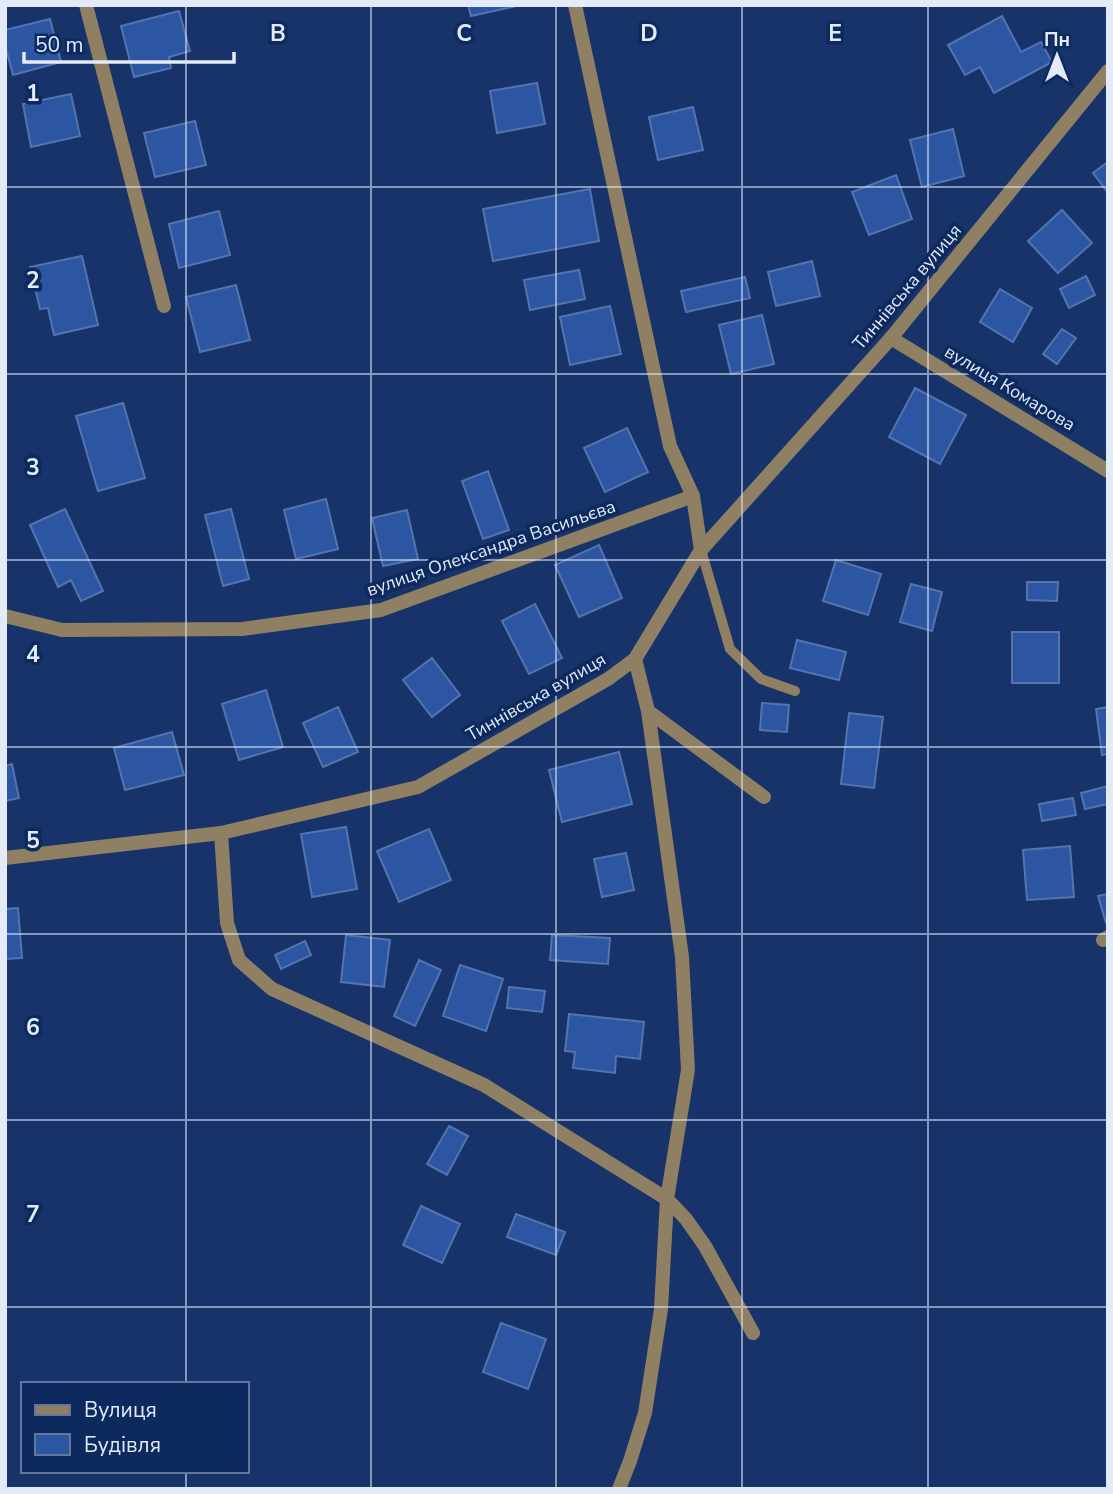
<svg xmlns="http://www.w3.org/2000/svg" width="1113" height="1494" font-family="'Nunito Sans',sans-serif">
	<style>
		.building { fill: #2c55a2; stroke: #5374af; stroke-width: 2 }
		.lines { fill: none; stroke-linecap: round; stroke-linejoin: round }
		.service { stroke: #8f7f63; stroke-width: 10 }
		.minor { stroke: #8f7f63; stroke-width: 14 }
		.grid { fill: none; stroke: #e3ebf9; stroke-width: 2; stroke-opacity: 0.55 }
		.labels { text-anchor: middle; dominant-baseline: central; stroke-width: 7; stroke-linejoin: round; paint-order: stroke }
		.street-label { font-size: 18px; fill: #e3ebf9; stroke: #0d295d }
		.grid-label { font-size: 23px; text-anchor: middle; font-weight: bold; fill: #e3ebf9; stroke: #0d295d; stroke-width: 7; stroke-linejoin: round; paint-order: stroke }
	</style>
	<rect width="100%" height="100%" fill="#173369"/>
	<g class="building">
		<polygon points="468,5 521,5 471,16"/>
		<polygon points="179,11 190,51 169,57 171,68 134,77 121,26"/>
		<polygon points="1002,16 1021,52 1041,42 1052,62 994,93 980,67 965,75 948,45"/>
		<polygon points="50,19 61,62 13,75 5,45 5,30"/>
		<polygon points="537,83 545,124 497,133 490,91"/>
		<polygon points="71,94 80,136 31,147 23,104"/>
		<polygon points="693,107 703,150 658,160 649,117"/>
		<polygon points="195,121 206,165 155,177 144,133"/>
		<polygon points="953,129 964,176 922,187 910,140"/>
		<polygon points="1108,162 1108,193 1093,173"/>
		<polygon points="896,175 912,219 869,235 852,192"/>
		<polygon points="590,189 599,241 493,261 483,209"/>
		<polygon points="1062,210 1092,243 1058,273 1028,241"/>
		<polygon points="219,211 230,255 179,268 169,224"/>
		<polygon points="82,256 98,325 54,335 48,308 40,309 30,267"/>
		<polygon points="812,261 820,296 776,306 768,272"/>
		<polygon points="579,270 585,299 530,310 524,280"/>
		<polygon points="1086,276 1095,295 1069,308 1060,289"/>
		<polygon points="745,277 750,298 686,312 681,291"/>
		<polygon points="236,285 250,340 200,352 186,297"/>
		<polygon points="1000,289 1032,308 1013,342 980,322"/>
		<polygon points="610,306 621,354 570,365 560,317"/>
		<polygon points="762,315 774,364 731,374 719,325"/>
		<polygon points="1062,329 1076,338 1057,364 1043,354"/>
		<polygon points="915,388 966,415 940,464 889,437"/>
		<polygon points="123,403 145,478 98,491 76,416"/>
		<polygon points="627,428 648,472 605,492 584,448"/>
		<polygon points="488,471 509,530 483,539 462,481"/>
		<polygon points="326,499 338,549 296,559 284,510"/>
		<polygon points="65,509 103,591 81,601 71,580 58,587 30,525"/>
		<polygon points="231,509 249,579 223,586 205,515"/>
		<polygon points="407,510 418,559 383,566 372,518"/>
		<polygon points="599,545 622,598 579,617 555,565"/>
		<polygon points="836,560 881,574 868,615 823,601"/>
		<polygon points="1027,582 1058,582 1057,601 1027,600"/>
		<polygon points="911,584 942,592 932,631 900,622"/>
		<polygon points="535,604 562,658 529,674 502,621"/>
		<rect x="1012" y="632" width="47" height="51"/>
		<polygon points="797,640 846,652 839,680 790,668"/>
		<polygon points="432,658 460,695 432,717 403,680"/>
		<polygon points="266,690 283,747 239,760 222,704"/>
		<polygon points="762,703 789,705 787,732 760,730"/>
		<polygon points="338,707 358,752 323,767 303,723"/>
		<polygon points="1108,707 1108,754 1102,755 1096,709"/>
		<polygon points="849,713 883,717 874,788 841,784"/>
		<polygon points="172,732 184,775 125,790 114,748"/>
		<polygon points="619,752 632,804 562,822 549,770"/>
		<polygon points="12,764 19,798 5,801 5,766"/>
		<polygon points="1108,786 1108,804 1085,809 1081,793"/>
		<polygon points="1073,798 1076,815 1042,821 1039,804"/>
		<polygon points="346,827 357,889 312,897 301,834"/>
		<polygon points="429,829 451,880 399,902 377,851"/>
		<polygon points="1070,846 1074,897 1027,900 1023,850"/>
		<polygon points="626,853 634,890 602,897 594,859"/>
		<polygon points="1108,894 1108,923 1106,923 1098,896"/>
		<polygon points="18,908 22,958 5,959 5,909"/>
		<polygon points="346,935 390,940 384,987 341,982"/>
		<polygon points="552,935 610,938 608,964 550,960"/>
		<polygon points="305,941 311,955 281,969 275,955"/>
		<polygon points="419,960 441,970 415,1026 394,1016"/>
		<polygon points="460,965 503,979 486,1031 443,1016"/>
		<polygon points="509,987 545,991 542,1012 507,1008"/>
		<polygon points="569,1014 644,1022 640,1059 616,1056 615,1073 573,1068 575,1052 565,1051"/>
		<polygon points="449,1126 468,1136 447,1175 427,1164"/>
		<polygon points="421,1206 460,1224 442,1263 403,1245"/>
		<polygon points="516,1214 565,1232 556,1255 507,1237"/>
		<polygon points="501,1323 546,1339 528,1389 483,1372"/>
	</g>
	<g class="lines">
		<polyline class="service" points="701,550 730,649 761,679 795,691"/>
		<g class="minor">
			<polyline points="86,5 164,306"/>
			<polyline points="575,5 670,446 693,496 701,550"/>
			<polyline points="891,338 1108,471"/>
			<polyline points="5,616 62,630 242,629 381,610 693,496"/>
			<polyline points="648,711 764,797"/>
			<polyline points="221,833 227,923 239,960 272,989 484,1085 667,1199 686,1219 705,1246 753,1333"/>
			<polyline points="5,858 221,833 418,787 608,679 635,659 701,550 891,338 1108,71"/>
			<polyline points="1103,940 1108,937"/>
			<polyline points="619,1489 630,1461 645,1413 661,1309 667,1199 688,1070 682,957 648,711 635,659"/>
		</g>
	</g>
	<path class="grid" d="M186,5v1379M371,5v1484M556,5v1484M742,5v1484M928,5v1484M5,187h1103M5,374h1103M5,560h1103M5,747h1103M5,934h1103M5,1120h1103M5,1307h1103M186,1471v18"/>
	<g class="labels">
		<g class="street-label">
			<text transform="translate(907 287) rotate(-50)">Тиннівська вулиця</text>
			<text transform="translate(1010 388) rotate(31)">вулиця Комарова</text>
			<text transform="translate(491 548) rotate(-19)">вулиця Олександра Васильєва</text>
			<text transform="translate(536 697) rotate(-30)">Тиннівська вулиця</text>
		</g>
	</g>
	<g class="grid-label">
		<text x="278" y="41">B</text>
		<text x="464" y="41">C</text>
		<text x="649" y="41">D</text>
		<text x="835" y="41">E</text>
		<text x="33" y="101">1</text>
		<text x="33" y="288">2</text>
		<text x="33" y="475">3</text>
		<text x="33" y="662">4</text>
		<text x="33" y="848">5</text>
		<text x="33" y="1035">6</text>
		<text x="33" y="1222">7</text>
	</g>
	<rect width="1113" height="1494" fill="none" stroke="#e3ebf9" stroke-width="14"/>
	<rect x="21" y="1382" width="228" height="91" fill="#0d295d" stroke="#63779b" stroke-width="2"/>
	<rect x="35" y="1405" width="35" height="10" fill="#8f7f63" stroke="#63779b" stroke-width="2"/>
	<text x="84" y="1417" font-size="21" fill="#e3ebf9">Вулиця</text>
	<rect x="35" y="1434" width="35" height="21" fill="#2c55a2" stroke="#63779b" stroke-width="2"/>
	<text x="84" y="1452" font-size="21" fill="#e3ebf9">Будівля</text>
	<g transform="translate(1057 56)" stroke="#0d295d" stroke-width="5" paint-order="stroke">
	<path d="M0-5L12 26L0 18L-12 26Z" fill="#e3ebf9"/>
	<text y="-10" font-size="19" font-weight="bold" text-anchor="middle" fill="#e3ebf9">Пн</text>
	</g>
	<path d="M24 52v10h210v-10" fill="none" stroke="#e3ebf9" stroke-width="3.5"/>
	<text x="35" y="52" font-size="21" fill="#e3ebf9" stroke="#0d295d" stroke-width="5" paint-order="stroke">50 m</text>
</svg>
